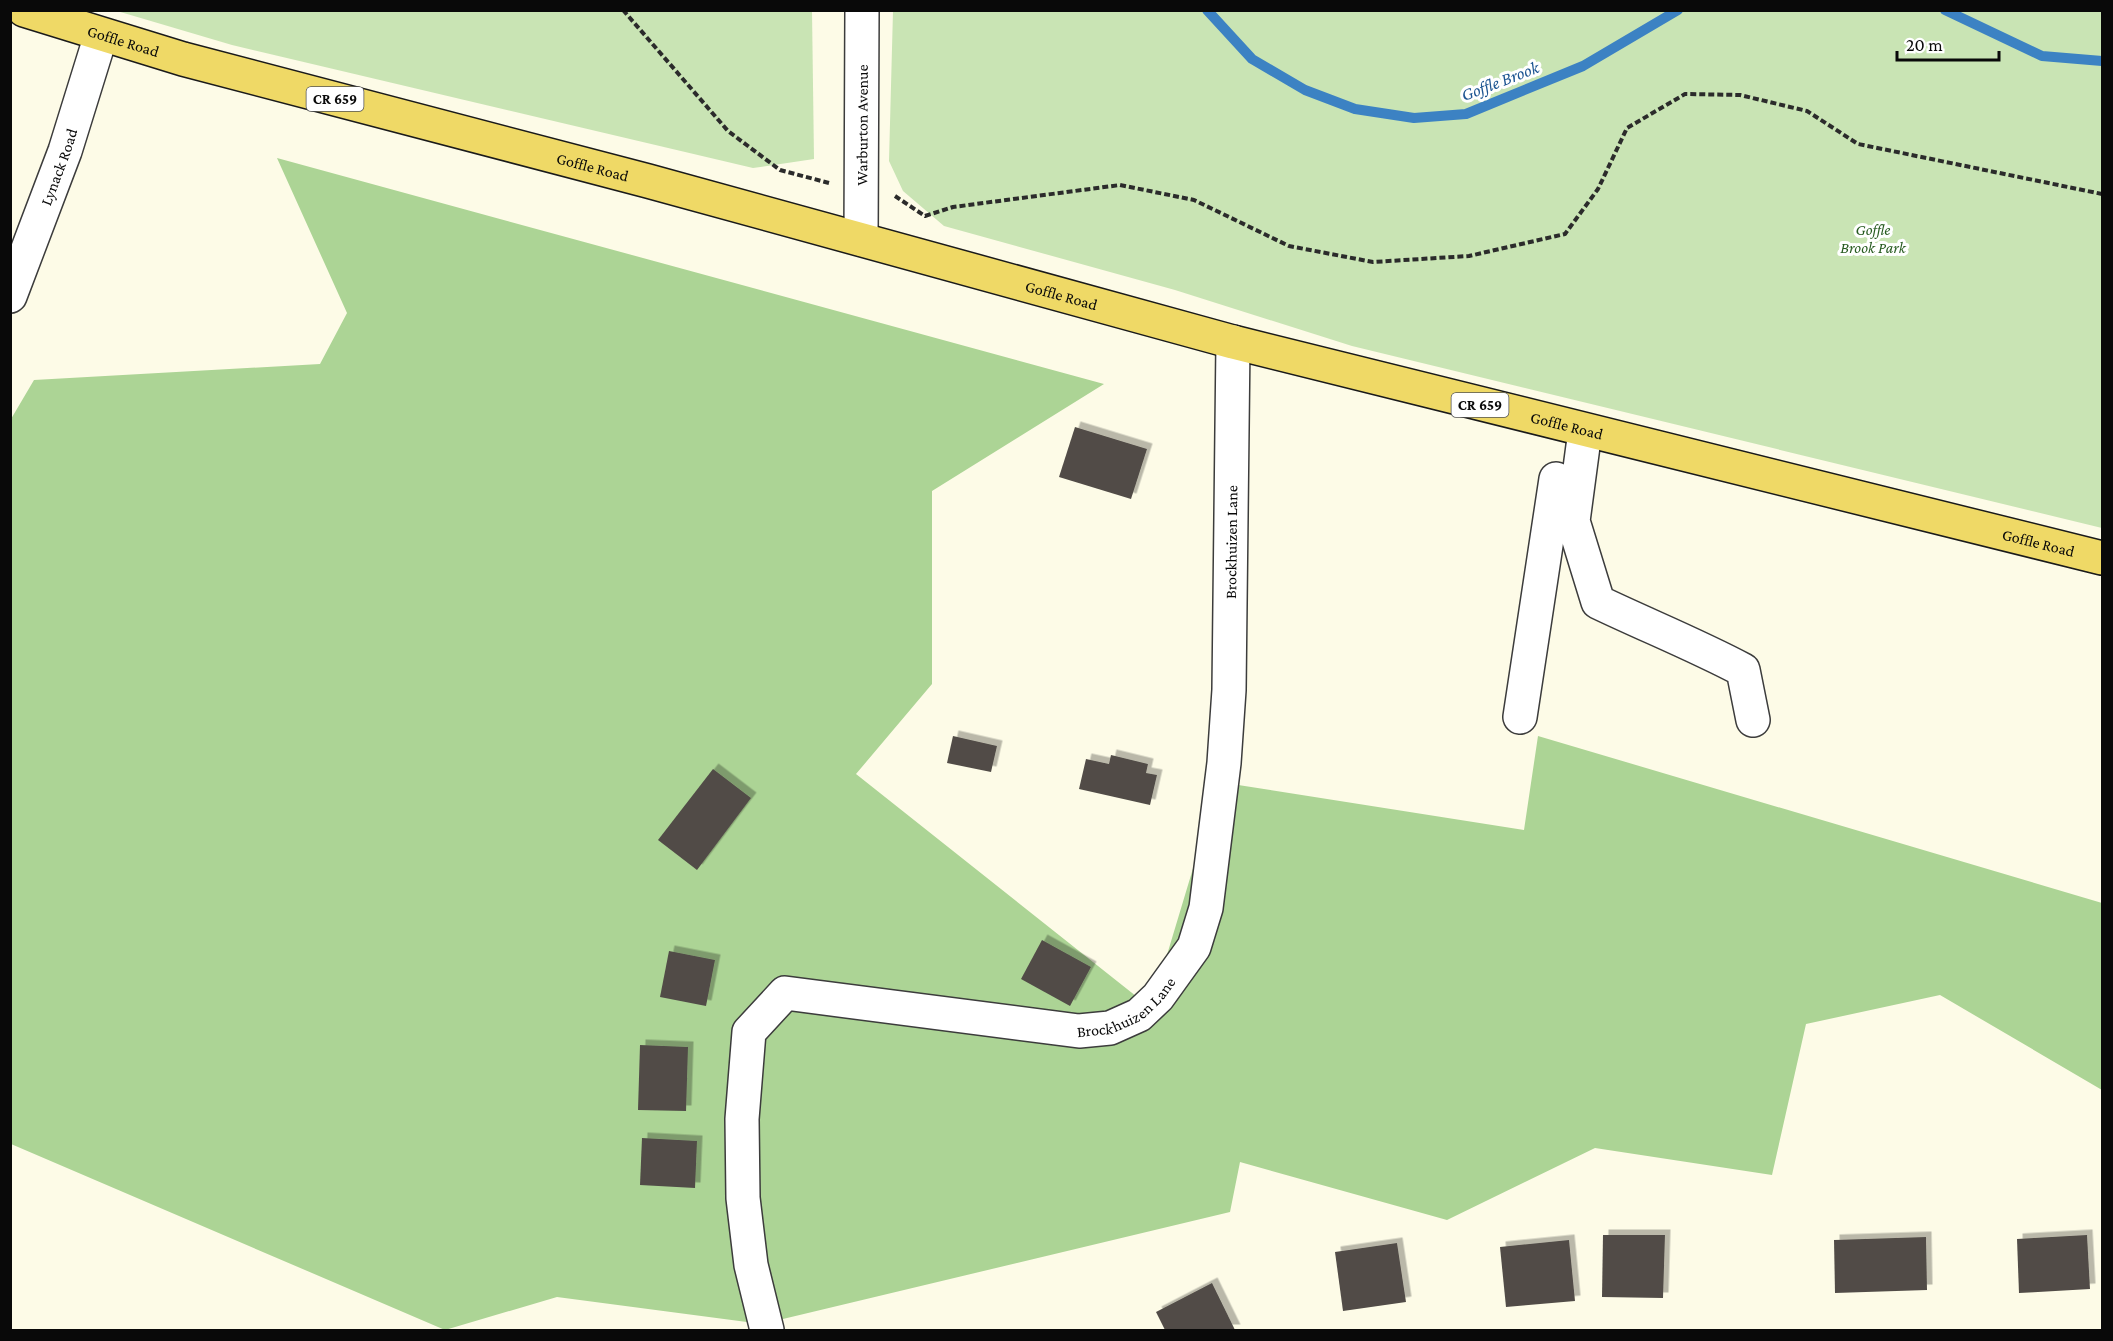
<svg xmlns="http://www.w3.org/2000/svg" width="2113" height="1341" font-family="'Crimson Pro',serif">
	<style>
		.green { fill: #c9e4b4 }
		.forest { fill: #acd495 }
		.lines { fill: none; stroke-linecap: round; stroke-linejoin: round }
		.stream { stroke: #3c82c3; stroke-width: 10 }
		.building { fill: #514c47; filter: url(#shadow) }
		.minor-casing { stroke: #3c3c3c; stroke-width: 36 }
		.major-casing { stroke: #1a1a1a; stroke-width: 36 }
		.path { stroke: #2b2b2b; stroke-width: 4; stroke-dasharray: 6 3; stroke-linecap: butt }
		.minor { stroke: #fff; stroke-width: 33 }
		.major { stroke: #efd966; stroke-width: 33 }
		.labels { text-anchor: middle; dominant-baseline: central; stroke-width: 6; stroke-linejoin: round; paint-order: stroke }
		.shield { fill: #fff; stroke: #535353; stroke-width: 1.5 }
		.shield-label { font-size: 15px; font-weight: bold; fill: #090909 }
		.street-label { font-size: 16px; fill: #090909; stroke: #fff }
		.park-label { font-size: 16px; font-style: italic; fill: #275b20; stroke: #fff }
		.water-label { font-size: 18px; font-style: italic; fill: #1d5591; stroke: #fff }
	</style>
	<defs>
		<filter id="shadow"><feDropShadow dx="5.5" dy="-5.5" stdDeviation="0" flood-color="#0004"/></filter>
	</defs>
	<rect width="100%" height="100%" fill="#fdfbe7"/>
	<g class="green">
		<polygon points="117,11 812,11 814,159 753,168 232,45"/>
		<polygon points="893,11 2102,11 2102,528 1352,346 1175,290 944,226 903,191 889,161"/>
	</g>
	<polygon class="forest" points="277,158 1104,384 932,491 932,684 856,774 1151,1008 1219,782 1524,830 1538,736 2102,903 2102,1090 1940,995 1806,1024 1772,1175 1595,1148 1447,1220 1240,1162 1230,1212 762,1324 557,1297 445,1330 11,1144 11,419 34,380 320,364 347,313"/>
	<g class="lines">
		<g class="stream">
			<polyline points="1207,10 1252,59 1305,90 1355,109 1414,118 1466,114 1583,66 1678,10"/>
			<polyline points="1945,10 2042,56 2102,61"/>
		</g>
	</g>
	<g class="building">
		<polygon points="1075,427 1147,449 1131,499 1059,477"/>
		<polygon points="953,736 997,746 991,772 947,763"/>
		<polygon points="1111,755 1148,764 1146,773 1157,775 1150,805 1079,789 1086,759 1109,764"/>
		<polygon points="713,769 751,798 697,870 658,840"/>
		<polygon points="1042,940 1091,967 1070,1006 1021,979"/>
		<polygon points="669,951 715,960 706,1006 660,997"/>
		<polygon points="640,1045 688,1047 686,1111 638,1110"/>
		<polygon points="642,1138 697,1141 695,1188 640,1185"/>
		<polygon points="1603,1235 1665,1235 1663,1298 1602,1297"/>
		<polygon points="2087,1235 2090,1289 2019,1293 2017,1239"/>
		<polygon points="1926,1237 1927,1290 1835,1293 1834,1240"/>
		<polygon points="1569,1240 1575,1301 1506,1307 1500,1247"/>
		<polygon points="1397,1243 1406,1302 1343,1311 1335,1252"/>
		<polygon points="1212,1283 1235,1330 1165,1330 1156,1312"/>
	</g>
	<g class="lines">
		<defs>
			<g id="minor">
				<path id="s1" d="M861,239l1,-229"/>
				<path id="s2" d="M10,296l55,-145 36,-116"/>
				<path d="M1585,431l-12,90 25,81c48,23 98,43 145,68l10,50"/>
				<polyline points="1520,717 1556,479"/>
				<path id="s3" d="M767,1330l-16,-65 -8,-67 -1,-79 7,-87 36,-39 294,38 31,-3 29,-13 19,-18 36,-50 12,-39 18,-145 5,-73 4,-348"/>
			</g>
			<g id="major">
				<path id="s4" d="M24,10l159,49 465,122 585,161 869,216"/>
			</g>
		</defs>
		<use href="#minor" class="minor-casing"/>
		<use href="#major" class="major-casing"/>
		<g class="path">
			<polyline points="623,10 728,131 780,170 829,183"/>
			<polyline points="895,196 925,216 953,207 1120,185 1194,200 1289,246 1373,262 1469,256 1565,234 1598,189 1627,128 1685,94 1740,95 1807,111 1858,144 2102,194"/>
		</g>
		<use href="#minor" class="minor"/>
		<use href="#major" class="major"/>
	</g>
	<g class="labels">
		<g class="shield">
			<rect x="306.5" y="87" width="57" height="24" rx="4.5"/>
			<rect x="1451.5" y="393" width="57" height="24" rx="4.5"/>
		</g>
		<g class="shield-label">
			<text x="335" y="99">CR 659</text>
			<text x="1480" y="405">CR 659</text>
		</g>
		<g class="street-label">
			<text stroke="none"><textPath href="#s4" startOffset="104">Goffle Road</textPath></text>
			<text stroke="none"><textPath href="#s1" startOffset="114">Warburton Avenue</textPath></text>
			<text stroke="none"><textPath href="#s4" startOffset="590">Goffle Road</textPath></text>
			<text stroke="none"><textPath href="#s2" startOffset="138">Lynack Road</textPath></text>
			<text stroke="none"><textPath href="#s4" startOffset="1076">Goffle Road</textPath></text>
			<text stroke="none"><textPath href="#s4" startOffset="1598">Goffle Road</textPath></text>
			<text stroke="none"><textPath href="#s4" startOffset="2084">Goffle Road</textPath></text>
			<text stroke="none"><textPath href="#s3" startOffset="1209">Brockhuizen Lane</textPath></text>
			<text stroke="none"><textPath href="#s3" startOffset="705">Brockhuizen Lane</textPath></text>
		</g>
		<g class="park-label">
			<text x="1873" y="229">Goffle<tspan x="1873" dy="18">Brook Park</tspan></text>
		</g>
		<g class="water-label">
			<text transform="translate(1500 81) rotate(-21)">Goffle Brook</text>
		</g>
	</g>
	<rect width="2113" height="1341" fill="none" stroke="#090909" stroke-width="24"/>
	<path d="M1897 51v9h102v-9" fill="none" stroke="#090909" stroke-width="3"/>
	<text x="1906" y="51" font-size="18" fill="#090909" stroke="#ffffff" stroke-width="4.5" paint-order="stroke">20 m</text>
</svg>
